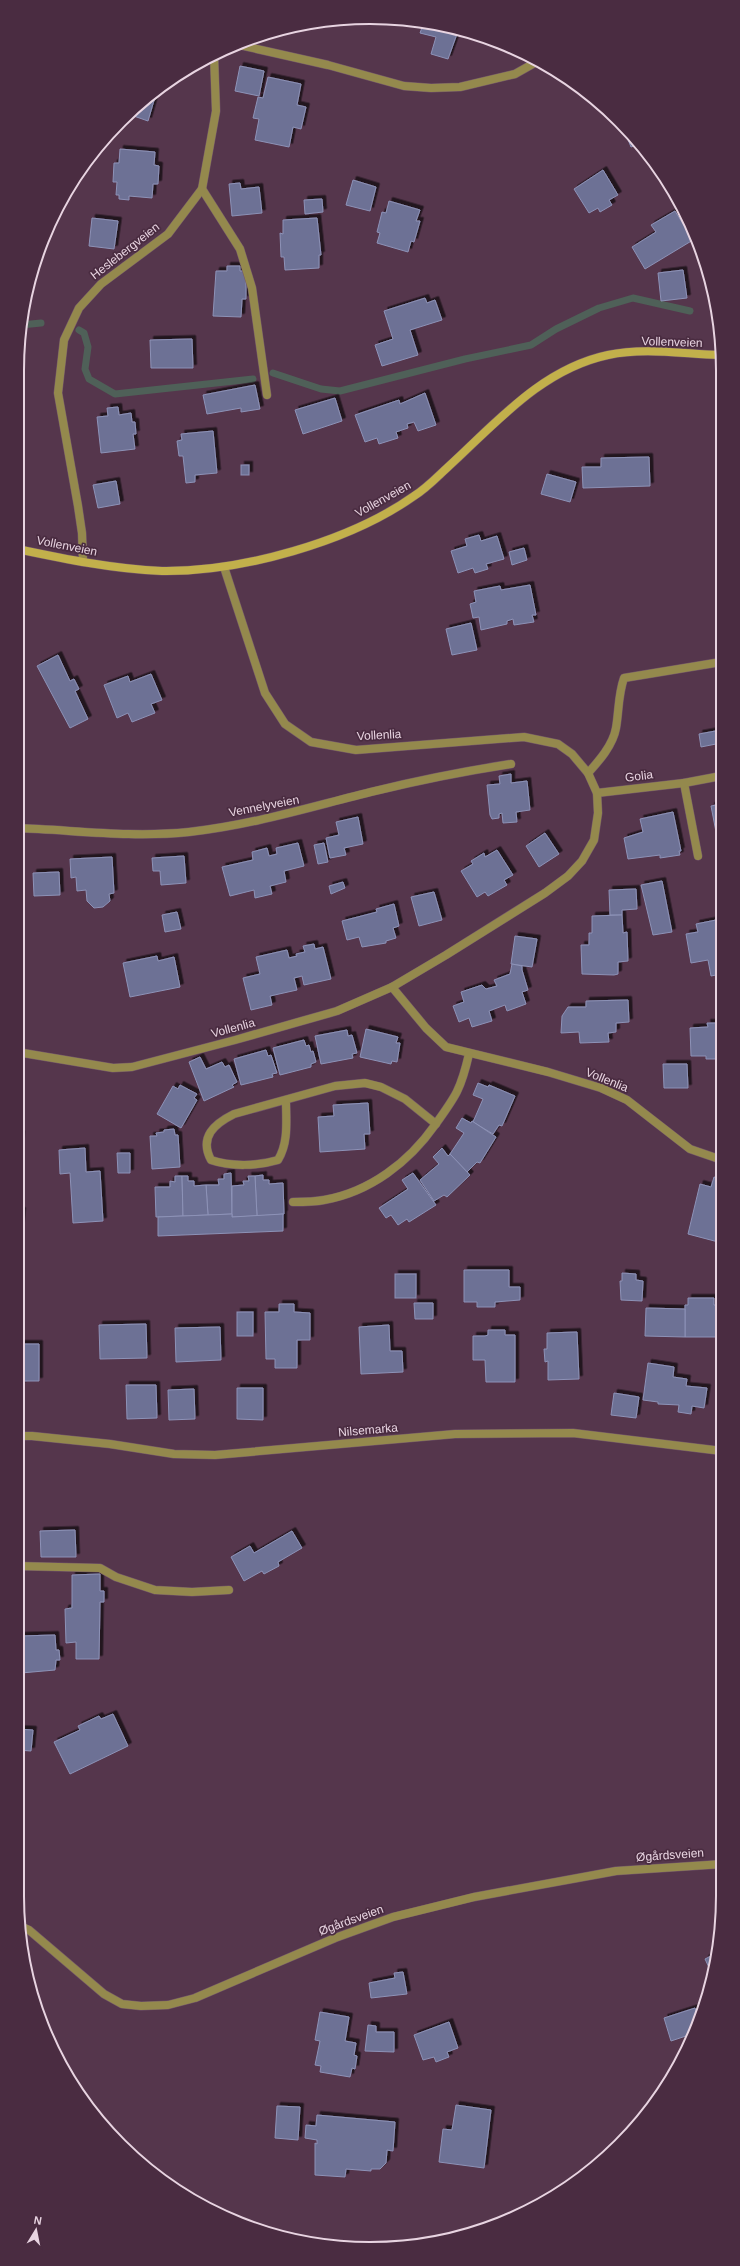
<svg xmlns="http://www.w3.org/2000/svg" width="740" height="2266" font-family="Helvetica,sans-serif">
	<style>
		.lines { fill: none; stroke-linecap: round; stroke-linejoin: round }
		.stream { stroke: #4f6058; stroke-width: 7 }
		.building { fill: #6d7195; stroke: #8d92b7; filter: url(#shadow) }
		.minor-casing { stroke: #72566a; stroke-width: 9 }
		.secondary-casing { stroke: #72566a; stroke-width: 9 }
		.minor { stroke: #94894d; stroke-width: 8 }
		.secondary { stroke: #c2b04b; stroke-width: 8 }
		.labels { text-anchor: middle; dominant-baseline: central; stroke-width: 3.5; stroke-linejoin: round; paint-order: stroke }
		.street-label { font-size: 12px; fill: #e8d4e1; stroke: #4a2c41 }
		.rim { fill: none; stroke: #e8d4e1; stroke-width: 2 }
	</style>
	<defs>
		<filter id="shadow"><feDropShadow dx="3.5" dy="-3.5" stdDeviation="0" flood-color="#0009"/></filter>
	</defs>
	<rect width="100%" height="100%" fill="#55364c"/>
	<g class="lines">
		<g class="stream">
			<polyline points="21,325 41,323"/>
			<polyline points="79,330 84,333 88,347 85,369 89,379 115,394 253,379"/>
			<polyline points="273,373 321,389 340,391 465,359 531,345 556,329 599,308 633,298 690,311"/>
		</g>
	</g>
	<g class="building">
		<polygon points="424,22 439,24 458,31 448,59 431,54 436,37 420,33"/>
		<polygon points="240,66 264,71 259,96 235,91"/>
		<polygon points="268,77 301,84 297,105 306,107 301,129 293,127 289,147 255,140 259,119 253,118 258,97 263,98"/>
		<polygon points="157,90 148,121 128,114"/>
		<polygon points="623,127 635,137 640,144 631,147"/>
		<polygon points="120,149 155,152 154,165 159,166 158,184 153,184 152,198 129,196 129,200 119,199 119,195 116,195 117,182 113,182 114,163 119,163"/>
		<polygon points="603,170 618,195 609,200 612,205 600,212 598,208 589,213 574,189"/>
		<polygon points="353,180 376,187 370,211 346,205"/>
		<polygon points="240,183 241,189 259,187 262,213 232,216 229,184"/>
		<polygon points="322,199 323,212 305,214 304,200"/>
		<polygon points="389,201 420,210 416,221 420,221 414,242 411,241 408,252 377,243 380,233 377,232 382,212 386,213"/>
		<polygon points="675,211 693,240 645,269 632,247 656,232 651,225"/>
		<polygon points="92,218 118,221 114,249 89,246"/>
		<polygon points="317,218 321,255 319,255 319,268 285,270 284,257 281,257 280,233 283,234 283,220"/>
		<polygon points="227,266 240,266 240,271 246,271 246,299 242,299 241,317 213,316 216,271 227,271"/>
		<polygon points="683,270 687,298 661,301 658,273"/>
		<polygon points="425,298 427,303 435,300 442,320 410,330 418,355 382,366 375,345 393,339 384,311"/>
		<polygon points="192,339 193,368 151,368 150,340"/>
		<polygon points="255,385 260,409 241,412 241,408 207,414 203,395"/>
		<polygon points="425,393 436,425 418,431 414,422 407,424 408,428 396,432 398,438 379,444 377,438 365,442 355,415 399,400 400,404"/>
		<polygon points="335,398 342,421 303,434 295,410"/>
		<polygon points="118,407 119,415 131,413 132,422 135,422 136,434 133,434 135,449 101,453 97,417 108,416 107,408"/>
		<polygon points="213,431 217,473 195,475 195,482 186,483 183,456 179,456 177,441 182,440 181,434"/>
		<polygon points="649,457 650,486 583,488 582,467 601,467 601,458"/>
		<rect x="241" y="465" width="8" height="10"/>
		<polygon points="547,474 576,482 570,502 541,494"/>
		<polygon points="116,481 120,504 98,508 93,485"/>
		<polygon points="479,535 481,541 497,536 504,559 486,564 488,569 475,573 473,568 458,573 451,551 467,546 465,539"/>
		<polygon points="524,548 527,560 512,565 509,552"/>
		<polygon points="530,585 536,615 532,615 534,622 514,625 513,619 507,621 507,624 481,630 479,617 473,618 470,604 476,602 474,591 500,586 501,590"/>
		<polygon points="471,623 477,650 452,655 446,629"/>
		<polygon points="58,655 70,681 74,679 79,689 75,691 88,719 70,728 37,666"/>
		<polygon points="151,674 162,700 151,704 155,713 132,722 128,713 117,718 104,685 128,676 130,682"/>
		<polygon points="721,730 721,743 701,747 699,734"/>
		<polygon points="511,774 511,783 527,781 530,810 516,812 517,822 503,823 502,813 499,814 499,818 492,819 490,815 487,785 500,784 499,776"/>
		<polygon points="721,804 721,840 717,837 711,806"/>
		<polygon points="673,812 681,851 679,851 680,855 660,858 660,855 628,859 624,838 643,832 640,819"/>
		<polygon points="358,817 363,844 344,848 346,855 330,858 326,838 339,835 336,822"/>
		<polygon points="545,833 559,854 539,867 526,846"/>
		<polygon points="298,843 304,866 284,871 286,882 270,886 272,894 255,898 254,890 230,896 222,867 253,860 252,852 267,848 269,856 277,854 276,848"/>
		<polygon points="324,843 328,862 318,864 314,845"/>
		<polygon points="497,850 513,875 504,880 507,885 488,896 485,892 477,897 461,871 473,864 471,861 484,853 485,857"/>
		<polygon points="184,856 186,883 161,885 160,871 153,871 152,858"/>
		<polygon points="112,857 114,893 109,894 110,901 103,907 94,908 87,901 86,890 77,891 76,877 71,878 70,859"/>
		<polygon points="59,872 60,895 34,896 33,873"/>
		<polygon points="662,881 672,932 653,935 641,885"/>
		<polygon points="343,882 345,888 331,894 329,886"/>
		<polygon points="636,889 637,909 622,910 622,915 610,915 609,890"/>
		<polygon points="434,892 442,920 419,926 411,897"/>
		<polygon points="394,904 399,926 393,928 396,938 386,941 386,943 362,947 359,937 347,940 342,921 377,912 376,909"/>
		<polygon points="177,912 181,929 165,932 162,915"/>
		<polygon points="622,915 623,933 627,932 628,961 618,962 618,974 614,975 582,974 581,945 589,945 589,933 592,933 592,916"/>
		<polygon points="716,920 721,941 721,974 711,976 708,960 691,963 686,934 698,932 696,924"/>
		<polygon points="515,936 537,939 532,967 511,964"/>
		<polygon points="314,944 315,949 323,947 331,979 304,985 302,976 294,978 297,990 270,996 272,1005 251,1010 243,978 260,974 256,957 287,950 289,958 297,956 296,954 305,952 303,946"/>
		<polygon points="157,956 158,961 174,957 180,987 130,997 123,963"/>
		<polygon points="512,964 522,966 522,970 528,990 522,992 526,1004 507,1011 505,1005 489,1011 492,1021 472,1027 469,1018 459,1022 453,1006 464,1002 461,992 482,985 486,989 497,986 494,980 510,974"/>
		<polygon points="628,1000 629,1022 616,1023 616,1032 608,1033 609,1042 580,1043 579,1032 561,1033 562,1016 568,1007 586,1007 586,1001"/>
		<polygon points="707,1023 721,1023 721,1059 706,1059 706,1056 691,1056 690,1028 708,1027"/>
		<polygon points="366,1029 398,1037 396,1043 400,1043 397,1062 392,1061 391,1064 360,1057"/>
		<polygon points="347,1030 348,1036 352,1035 357,1053 352,1054 353,1058 321,1064 315,1036"/>
		<polygon points="304,1040 306,1046 309,1045 311,1052 313,1051 316,1062 311,1064 311,1067 280,1075 273,1048"/>
		<polygon points="266,1050 268,1056 271,1055 277,1073 272,1074 273,1077 241,1085 234,1059"/>
		<polygon points="200,1057 206,1069 222,1062 225,1067 229,1065 237,1082 232,1085 234,1087 204,1101 189,1062"/>
		<polygon points="663,1064 687,1064 688,1088 664,1088"/>
		<polygon points="478,1083 488,1087 489,1085 515,1096 502,1126 499,1125 493,1134 473,1122 483,1099 473,1095"/>
		<polygon points="180,1085 197,1094 194,1098 197,1100 181,1128 157,1114 173,1086 178,1089"/>
		<polygon points="368,1103 370,1134 364,1134 365,1149 320,1152 318,1117 334,1116 333,1105"/>
		<polygon points="462,1118 471,1123 472,1121 496,1137 480,1163 477,1162 467,1172 450,1154 464,1133 456,1128"/>
		<polygon points="174,1129 175,1135 178,1135 180,1167 152,1169 150,1136 157,1136 156,1133 164,1132 164,1130"/>
		<polygon points="17,1134 21,1134 19,1166 17,1166"/>
		<polygon points="85,1148 86,1172 100,1171 103,1221 73,1223 70,1173 60,1174 59,1150"/>
		<polygon points="442,1148 448,1156 450,1154 470,1175 447,1197 444,1195 434,1201 420,1180 439,1164 433,1157"/>
		<polygon points="117,1153 130,1153 130,1173 118,1173"/>
		<polygon points="231,1173 232,1214 208,1215 206,1185 219,1185 218,1179 224,1179 224,1174"/>
		<polygon points="413,1173 436,1205 409,1222 407,1219 398,1225 391,1215 386,1218 379,1208 408,1189 402,1180"/>
		<polygon points="263,1175 263,1180 269,1180 269,1184 283,1183 284,1214 257,1216 255,1176"/>
		<polygon points="175,1176 182,1176 183,1216 156,1217 155,1187 170,1187 170,1181 175,1182"/>
		<polygon points="182,1176 188,1176 188,1181 194,1181 194,1186 206,1185 208,1215 183,1216"/>
		<polygon points="248,1176 255,1176 257,1216 232,1217 232,1186 244,1185 243,1181 249,1181"/>
		<polygon points="714,1177 722,1179 722,1243 688,1234 700,1184 711,1187"/>
		<polygon points="17,1211 22,1211 19,1242 17,1242"/>
		<polygon points="232,1214 232,1217 283,1214 283,1231 158,1236 158,1217"/>
		<polygon points="464,1270 509,1270 509,1287 520,1287 520,1300 495,1302 495,1307 477,1307 477,1302 464,1302"/>
		<polygon points="622,1273 636,1274 636,1280 643,1281 642,1301 621,1300 620,1281 622,1281"/>
		<rect x="395" y="1274" width="21" height="24"/>
		<polygon points="688,1298 714,1298 714,1305 721,1305 721,1337 685,1337 685,1305 688,1305"/>
		<polygon points="414,1303 433,1303 433,1319 415,1319"/>
		<polygon points="279,1304 294,1304 294,1312 310,1313 310,1340 297,1340 297,1368 275,1368 275,1359 266,1359 265,1312 279,1312"/>
		<polygon points="646,1308 685,1309 685,1337 645,1336"/>
		<rect x="237" y="1312" width="16" height="24"/>
		<polygon points="146,1324 147,1358 100,1359 99,1325"/>
		<polygon points="389,1325 390,1351 402,1351 403,1372 361,1374 359,1327"/>
		<polygon points="220,1327 221,1360 176,1362 175,1328"/>
		<polygon points="488,1330 505,1330 505,1335 515,1335 515,1382 486,1382 485,1360 473,1360 473,1336 485,1336 488,1335"/>
		<polygon points="577,1332 579,1379 548,1380 548,1361 545,1362 544,1349 547,1349 547,1333"/>
		<polygon points="17,1344 39,1344 39,1381 23,1381 23,1385 17,1385"/>
		<polygon points="648,1363 674,1367 673,1377 687,1379 686,1386 707,1388 704,1408 692,1406 691,1414 678,1412 679,1405 658,1404 658,1402 643,1400"/>
		<polygon points="126,1385 156,1385 157,1418 127,1419"/>
		<polygon points="237,1388 263,1388 263,1420 237,1419"/>
		<polygon points="194,1389 195,1419 169,1420 168,1390"/>
		<polygon points="614,1393 639,1397 636,1418 611,1415"/>
		<polygon points="75,1530 76,1557 41,1557 40,1531"/>
		<polygon points="292,1531 302,1548 278,1562 279,1566 264,1574 262,1571 244,1581 231,1557 250,1546 254,1553"/>
		<polygon points="100,1574 100,1591 104,1591 104,1602 100,1602 99,1659 76,1659 76,1642 66,1643 65,1609 72,1608 72,1575"/>
		<polygon points="55,1635 56,1650 59,1650 60,1660 56,1660 55,1670 21,1673 20,1636"/>
		<polygon points="113,1714 128,1746 70,1774 54,1742 80,1730 78,1726 99,1716 101,1719"/>
		<polygon points="17,1729 33,1730 31,1751 17,1750"/>
		<polygon points="717,1953 716,1965 713,1976 705,1959"/>
		<polygon points="403,1972 407,1994 371,1998 369,1983 395,1978 394,1973"/>
		<polygon points="695,2008 699,2021 695,2033 671,2041 664,2018"/>
		<polygon points="320,2012 349,2017 345,2041 356,2043 354,2055 357,2056 355,2069 352,2068 350,2077 320,2072 321,2066 315,2065 320,2041 315,2040"/>
		<polygon points="449,2022 458,2048 447,2052 449,2057 436,2062 434,2057 423,2060 414,2035"/>
		<polygon points="368,2025 376,2026 376,2032 394,2032 394,2052 365,2051"/>
		<polygon points="456,2105 491,2110 484,2168 439,2162 443,2129 452,2130"/>
		<polygon points="277,2106 300,2107 298,2140 275,2138"/>
		<polygon points="317,2115 395,2122 393,2151 387,2150 386,2163 380,2169 371,2169 371,2171 346,2169 345,2177 315,2175 315,2143 317,2144 317,2140 305,2138 306,2125 316,2126"/>
	</g>
	<g class="lines">
		<defs>
			<g id="minor">
				<polyline points="235,44 328,65 404,86 431,88 460,87 515,74 538,61"/>
				<polyline points="202,189 240,249 252,288 267,395"/>
				<polyline points="83,562 82,533 78,506 58,393 64,340 79,308 101,284 168,234 202,189 216,111 214,55"/>
				<path d="M588,773c11,-12 25,-28 28,-45 3,-17 2,-33 8,-50l97,-16"/>
				<polyline points="684,783 698,856"/>
				<polyline points="597,793 684,783 721,776"/>
				<path d="M17,828c58,2 113,10 172,4 64,-7 124,-26 186,-41 45,-11 90,-20 136,-27"/>
				<polyline points="392,987 426,1028 446,1047 548,1072 601,1088 627,1100 690,1149 722,1160"/>
				<polyline points="17,1052 113,1068 132,1067 235,1040 337,1011 392,987 446,955 545,893 568,876 582,861 594,840 598,813 597,793 588,773 572,754 558,744 524,737 356,750 311,742 285,724 265,693 224,567"/>
				<path d="M286,1100c0,20 3,42 -8,60 -20,6 -47,7 -67,0 -12,-23 3,-36 23,-46l101,-28 30,-3 16,4 24,12 31,25"/>
				<path d="M293,1202c10,0 21,0 31,-2 46,-8 85,-38 111,-75 21,-29 26,-36 34,-71"/>
				<polyline points="17,1436 32,1436 110,1444 174,1454 215,1455 455,1434 573,1433 722,1451"/>
				<polyline points="17,1566 100,1568 116,1577 155,1590 192,1592 229,1590"/>
				<polyline points="20,1926 29,1930 104,1994 122,2004 141,2006 168,2005 195,1998 335,1938 393,1917 474,1897 616,1871 723,1864"/>
			</g>
			<path id="secondary" d="M17,549c48,10 96,20 145,22 79,1 187,-29 252,-75 13,-8 24,-20 35,-30 48,-44 93,-97 159,-111 36,-8 76,-1 112,0"/>
		</defs>
		<use href="#minor" class="minor-casing"/>
		<use href="#secondary" class="secondary-casing"/>
		<use href="#minor" class="minor"/>
		<use href="#secondary" class="secondary"/>
	</g>
	<g class="labels">
		<g class="street-label">
			<text transform="translate(125 251) rotate(-38)">Heslebergveien</text>
			<text transform="translate(672 342) rotate(2)">Vollenveien</text>
			<text transform="translate(383 499) rotate(-29)">Vollenveien</text>
			<text transform="translate(67 546) rotate(11)">Vollenveien</text>
			<text transform="translate(379 735) rotate(-3)">Vollenlia</text>
			<text transform="translate(639 776) rotate(-7)">Golia</text>
			<text transform="translate(264 806) rotate(-11)">Vennelyveien</text>
			<text transform="translate(233 1028) rotate(-15)">Vollenlia</text>
			<text transform="translate(607 1080) rotate(22)">Vollenlia</text>
			<text transform="translate(368 1430) rotate(-5)">Nilsemarka</text>
			<text transform="translate(670 1855) rotate(-4)">Øgårdsveien</text>
			<text transform="translate(351 1920) rotate(-20)">Øgårdsveien</text>
		</g>
	</g>
	<path d="M0 0H740V2266H0ZM370 24H370A346 346 0 0 1 716 370V1896A346 346 0 0 1 370 2242H370A346 346 0 0 1 24 1896V370A346 346 0 0 1 370 24Z" fill="#4a2c41" fill-rule="evenodd"/>
	<path class="rim" d="M370 24H370A346 346 0 0 1 716 370V1896A346 346 0 0 1 370 2242H370A346 346 0 0 1 24 1896V370A346 346 0 0 1 370 24Z"/>
	<g transform="translate(36 2230) rotate(10)" stroke="#4a2c41" stroke-width="3" paint-order="stroke">
	<path d="M0-3L7 15L0 10L-7 15Z" fill="#e8d4e1"/>
	<text y="-6" font-size="11" font-weight="bold" text-anchor="middle" fill="#e8d4e1">N</text>
	</g>
</svg>
